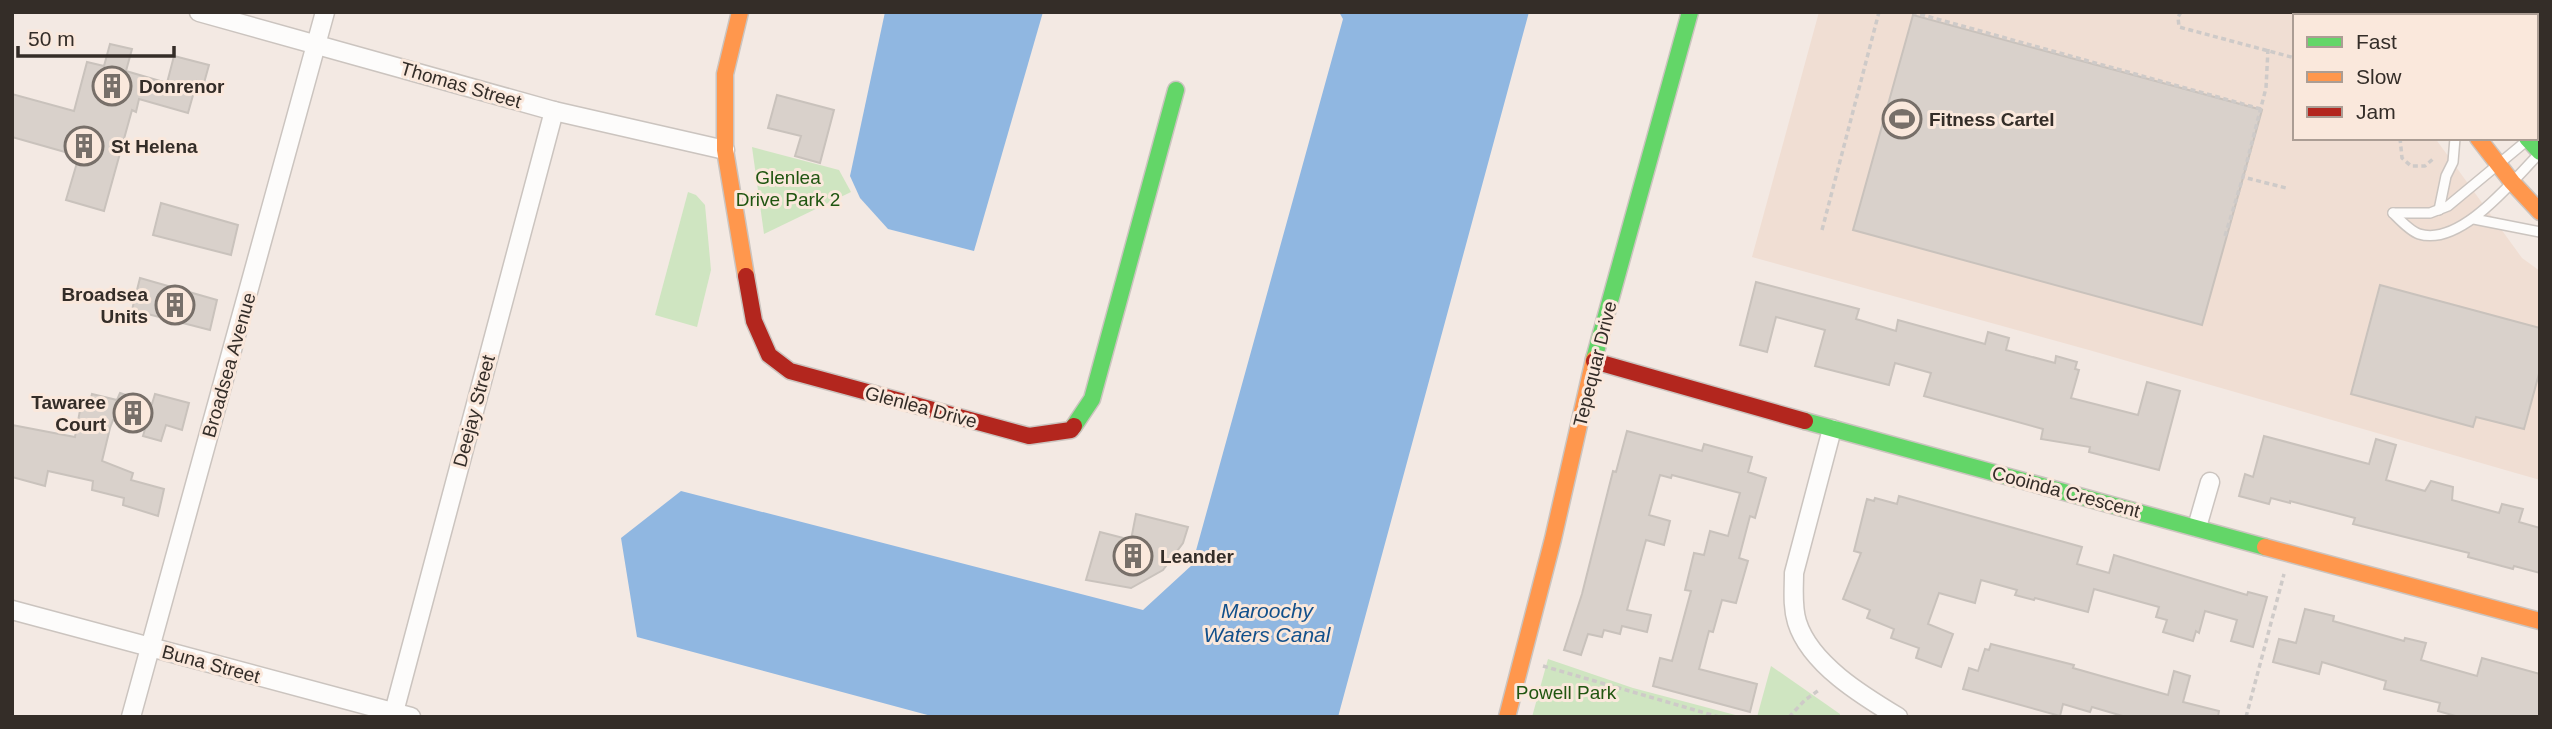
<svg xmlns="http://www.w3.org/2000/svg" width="2552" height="729" font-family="Arial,sans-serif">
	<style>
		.built { fill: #f0ded3 }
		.green { fill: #cfe5c1 }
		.water { fill: #90b7e1 }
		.building { fill: #d9d1cb; stroke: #c9c2bc; stroke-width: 2 }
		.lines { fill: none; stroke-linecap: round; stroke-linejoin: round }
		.lane-casing { stroke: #cbc4bf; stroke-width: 12 }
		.street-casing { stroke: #cbc4bf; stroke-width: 21 }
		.fast-casing { stroke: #cbc4bf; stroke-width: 19 }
		.slow-casing { stroke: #cbc4bf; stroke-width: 19 }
		.jam-casing { stroke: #cbc4bf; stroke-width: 19 }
		.path { stroke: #cecac8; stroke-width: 3.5; stroke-dasharray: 5 3.5; stroke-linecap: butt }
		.lane { stroke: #fdfcfb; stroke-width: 9 }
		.street { stroke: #fdfcfb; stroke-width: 18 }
		.fast { stroke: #63d668; stroke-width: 16 }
		.slow { stroke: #ff974d; stroke-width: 16 }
		.jam { stroke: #b3261e; stroke-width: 16 }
		.labels { text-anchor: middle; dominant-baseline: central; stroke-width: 6; stroke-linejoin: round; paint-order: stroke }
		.street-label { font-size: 19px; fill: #342d28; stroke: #fae8dc }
		.poi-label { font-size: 19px; font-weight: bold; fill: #342d28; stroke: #fae8dc; text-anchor: start }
		.park-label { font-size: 19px; fill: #205510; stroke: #fae8dc }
		.water-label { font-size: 21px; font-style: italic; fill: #12508b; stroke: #fae8dc }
	</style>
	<rect width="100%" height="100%" fill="#f3e9e3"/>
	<polygon class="built" points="1819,12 2361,12 2361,16 2295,16 2295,138 2435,138 2522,258 2540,271 2540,480 2089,350 1752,257"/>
	<g class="green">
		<polygon points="752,147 839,170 851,192 764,234"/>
		<polygon points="688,192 696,195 705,205 711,270 697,327 655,315"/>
		<polygon points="1548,659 1633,688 1743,717 1532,717"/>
		<polygon points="1771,666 1840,714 1840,717 1757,717"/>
	</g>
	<g class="water">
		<polygon points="885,12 1043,12 974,251 888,229 860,198 850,176"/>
		<polygon points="1339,12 1529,12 1338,717 935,717 637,637 621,538 681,491 1143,610 1192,565 1343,19"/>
	</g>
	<g class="building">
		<polygon points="1913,15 2262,110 2202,325 1853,230"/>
		<polygon points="110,44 132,49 126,71 167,83 174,56 209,65 204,83 197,81 188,113 139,99 136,112 132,110 104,211 66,200 79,156 12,137 12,94 74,111 87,62 104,66"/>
		<polygon points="777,95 834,110 820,163 795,156 801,136 768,128"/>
		<polygon points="161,203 238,225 231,255 153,235"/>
		<polygon points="140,278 217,300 210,330 132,310"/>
		<polygon points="1756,282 1859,309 1856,319 1896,331 1898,320 1985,344 1988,332 2009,338 2006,350 2055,363 2056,356 2077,362 2075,369 2079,370 2071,398 2138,415 2147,382 2180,391 2159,470 2089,452 2090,447 2041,439 2043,429 1924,396 1931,373 1895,363 1889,385 1815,366 1825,330 1776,317 1767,352 1740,345"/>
		<polygon points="2380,285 2540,328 2540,370 2524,429 2476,417 2473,427 2351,394"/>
		<polygon points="120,393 152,404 155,394 189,403 182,430 166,425 161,441 143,436 145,429 113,420 110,428 102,461 133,473 131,480 164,489 158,516 123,505 124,498 92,490 93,481 48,471 45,486 12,477 12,425 75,437 81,405 89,406 92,394 117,400"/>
		<polygon points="1627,431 1702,451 1704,444 1752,457 1748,472 1766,478 1755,518 1750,516 1739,558 1748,561 1736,603 1722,600 1713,632 1709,631 1699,669 1757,684 1750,712 1653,686 1660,658 1672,661 1691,591 1685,590 1694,553 1704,555 1710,531 1728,536 1740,493 1672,475 1671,478 1660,475 1649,515 1670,521 1664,545 1646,540 1627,610 1651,615 1647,632 1622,626 1620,634 1604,630 1602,637 1588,634 1581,655 1564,650 1582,594 1613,471 1616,472"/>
		<polygon points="2264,436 2369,464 2376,439 2396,445 2386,480 2425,491 2431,481 2453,487 2452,500 2499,513 2502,504 2523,509 2519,522 2540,528 2540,573 2514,566 2513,569 2468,557 2469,553 2353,524 2355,518 2290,501 2290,503 2271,498 2269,504 2239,496 2245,474 2253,477"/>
		<polygon points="1899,496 2082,547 2077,564 2109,573 2114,555 2247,595 2248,592 2267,597 2253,647 2231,641 2237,620 2205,611 2199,633 2196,631 2193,641 2163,632 2167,620 2156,617 2159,607 2094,589 2088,612 2035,598 2034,600 2015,595 2017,590 1981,580 1975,603 1939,593 1928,624 1953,634 1941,667 1916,658 1919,648 1891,638 1894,629 1867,618 1870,610 1843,599 1861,553 1854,551 1867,499 1874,501 1875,498 1897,504"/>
		<polygon points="1136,514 1188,527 1183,543 1163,570 1131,588 1086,580 1100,532 1131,540"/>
		<polygon points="2305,609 2334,616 2333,621 2404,641 2405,638 2426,643 2421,660 2477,676 2482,658 2540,674 2540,717 2459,717 2438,711 2440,703 2384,689 2386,681 2322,662 2319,674 2273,662 2279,639 2296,643"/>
		<polygon points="1991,644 2074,665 2073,668 2168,695 2174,671 2190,676 2183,702 2219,711 2218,717 2126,717 2092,707 2090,712 2063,704 2060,716 1963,689 1969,668 1978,671 1985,649 1989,650"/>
	</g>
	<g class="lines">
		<defs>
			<g id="lane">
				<polyline points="2439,210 2446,176 2453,162 2455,138"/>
				<path d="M2393,213c7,7 17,18 26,21 42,13 94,-54 120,-80"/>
				<polyline points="2393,213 2430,213 2448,206 2524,143"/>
				<polyline points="2474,219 2540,232"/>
			</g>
			<g id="street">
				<polyline points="199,12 554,111 725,150"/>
				<path d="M1832,429l-38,144c0,16 -2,33 3,49 13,42 66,74 101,95"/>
				<polyline points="2197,527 2210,482"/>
				<polyline points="12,610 411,717"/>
				<polyline points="394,712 554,111"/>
				<polyline points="131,717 325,12"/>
			</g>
			<g id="fast">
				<polyline points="2527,138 2540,152"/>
				<polyline points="1594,359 1690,12"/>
				<polyline points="1805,421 2265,547"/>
				<polyline points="1074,426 1092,399 1176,90"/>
			</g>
			<g id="slow">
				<polyline points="740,12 725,74 725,150 746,276"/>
				<polyline points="2478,138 2512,182 2540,212"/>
				<polyline points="2265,547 2540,621"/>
				<polyline points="1507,717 1553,539 1594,359"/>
			</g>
			<g id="jam">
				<polyline points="2408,12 2410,16"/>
				<polyline points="2450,12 2451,16"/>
				<polyline points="746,276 754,321 769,355 790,371 1029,436 1071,430 1074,426"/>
				<polyline points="1594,361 1805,421"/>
			</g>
		</defs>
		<use href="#lane" class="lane-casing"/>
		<use href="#street" class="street-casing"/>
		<use href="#fast" class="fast-casing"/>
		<use href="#slow" class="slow-casing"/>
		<use href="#jam" class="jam-casing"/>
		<g class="path">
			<polyline points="1912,12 2261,109"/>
			<polyline points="2181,12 2178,17 2179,27 2295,58"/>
			<polyline points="2354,12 2355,16"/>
			<polyline points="2268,49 2266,88 2243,177 2286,188"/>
			<polyline points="2400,138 2402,158 2411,166 2425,166 2434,158"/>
			<polyline points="1822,230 1879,12"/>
			<polyline points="2225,236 2243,177"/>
			<polyline points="1543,666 1719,717"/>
			<polyline points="1789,717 1805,700 1819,690"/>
			<polyline points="2246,717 2284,574"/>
		</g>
		<use href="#lane" class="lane"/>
		<use href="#street" class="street"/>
		<use href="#fast" class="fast"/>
		<use href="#slow" class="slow"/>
		<use href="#jam" class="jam"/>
	</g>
	<defs>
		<symbol id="building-ring" viewBox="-11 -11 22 22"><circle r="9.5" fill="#fae8dc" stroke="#776f69" stroke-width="1.5"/><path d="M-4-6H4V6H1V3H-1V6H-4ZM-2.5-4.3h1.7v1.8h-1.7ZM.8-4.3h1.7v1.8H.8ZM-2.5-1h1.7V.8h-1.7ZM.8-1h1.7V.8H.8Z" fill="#776f69"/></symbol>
		<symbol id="stadium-ring" viewBox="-11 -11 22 22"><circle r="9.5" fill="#fae8dc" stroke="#776f69" stroke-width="1.5"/><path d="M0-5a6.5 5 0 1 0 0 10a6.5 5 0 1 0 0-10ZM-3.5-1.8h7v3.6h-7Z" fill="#776f69"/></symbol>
	</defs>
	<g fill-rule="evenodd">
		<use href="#building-ring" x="90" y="64" width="44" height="44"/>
		<use href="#stadium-ring" x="1880" y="97" width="44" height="44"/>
		<use href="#building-ring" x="62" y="124" width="44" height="44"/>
		<use href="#building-ring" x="153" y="283" width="44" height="44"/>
		<use href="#building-ring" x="111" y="391" width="44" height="44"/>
		<use href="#building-ring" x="1111" y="534" width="44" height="44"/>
	</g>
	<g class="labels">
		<g class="street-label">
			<text transform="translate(461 85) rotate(16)">Thomas Street</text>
			<text transform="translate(1595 364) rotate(-76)">Tepequar Drive</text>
			<text transform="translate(229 365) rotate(-74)">Broadsea Avenue</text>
			<text transform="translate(921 407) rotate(15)">Glenlea Drive</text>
			<text transform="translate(474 411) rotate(-75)">Deejay Street</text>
			<text transform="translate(2066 492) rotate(15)">Cooinda Crescent</text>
			<text transform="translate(211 664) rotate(15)">Buna Street</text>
		</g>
		<g class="poi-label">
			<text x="139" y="86">Donrenor</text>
			<text x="1929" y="119">Fitness Cartel</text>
			<text x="111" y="146">St Helena</text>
			<text x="148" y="294" text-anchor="end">Broadsea<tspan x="148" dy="22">Units</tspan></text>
			<text x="106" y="402" text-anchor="end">Tawaree<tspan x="106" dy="22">Court</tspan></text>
			<text x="1160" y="556">Leander</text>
		</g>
		<g class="park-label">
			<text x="788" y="177">Glenlea<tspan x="788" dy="22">Drive Park 2</tspan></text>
			<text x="1566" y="692">Powell Park</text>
		</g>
		<g class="water-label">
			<text x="1267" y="610">Maroochy<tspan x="1267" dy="24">Waters Canal</tspan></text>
		</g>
	</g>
	<rect width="2552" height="729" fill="none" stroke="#342d28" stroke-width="28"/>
	<rect x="2293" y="14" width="245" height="126" fill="#fae8dc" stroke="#ab9d94" stroke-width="2"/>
	<rect x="2307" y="37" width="35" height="10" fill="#63d668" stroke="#ab9d94" stroke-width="2"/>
	<text x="2356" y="49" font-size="21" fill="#342d28">Fast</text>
	<rect x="2307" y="72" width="35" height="10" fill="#ff974d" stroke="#ab9d94" stroke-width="2"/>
	<text x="2356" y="84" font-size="21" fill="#342d28">Slow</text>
	<rect x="2307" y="107" width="35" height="10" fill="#b3261e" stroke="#ab9d94" stroke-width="2"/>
	<text x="2356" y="119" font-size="21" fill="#342d28">Jam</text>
	<path d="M18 46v10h156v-10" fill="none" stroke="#342d28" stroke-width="3.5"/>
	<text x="28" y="46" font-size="21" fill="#342d28" stroke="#fae8dc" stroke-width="5" paint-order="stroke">50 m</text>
</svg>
